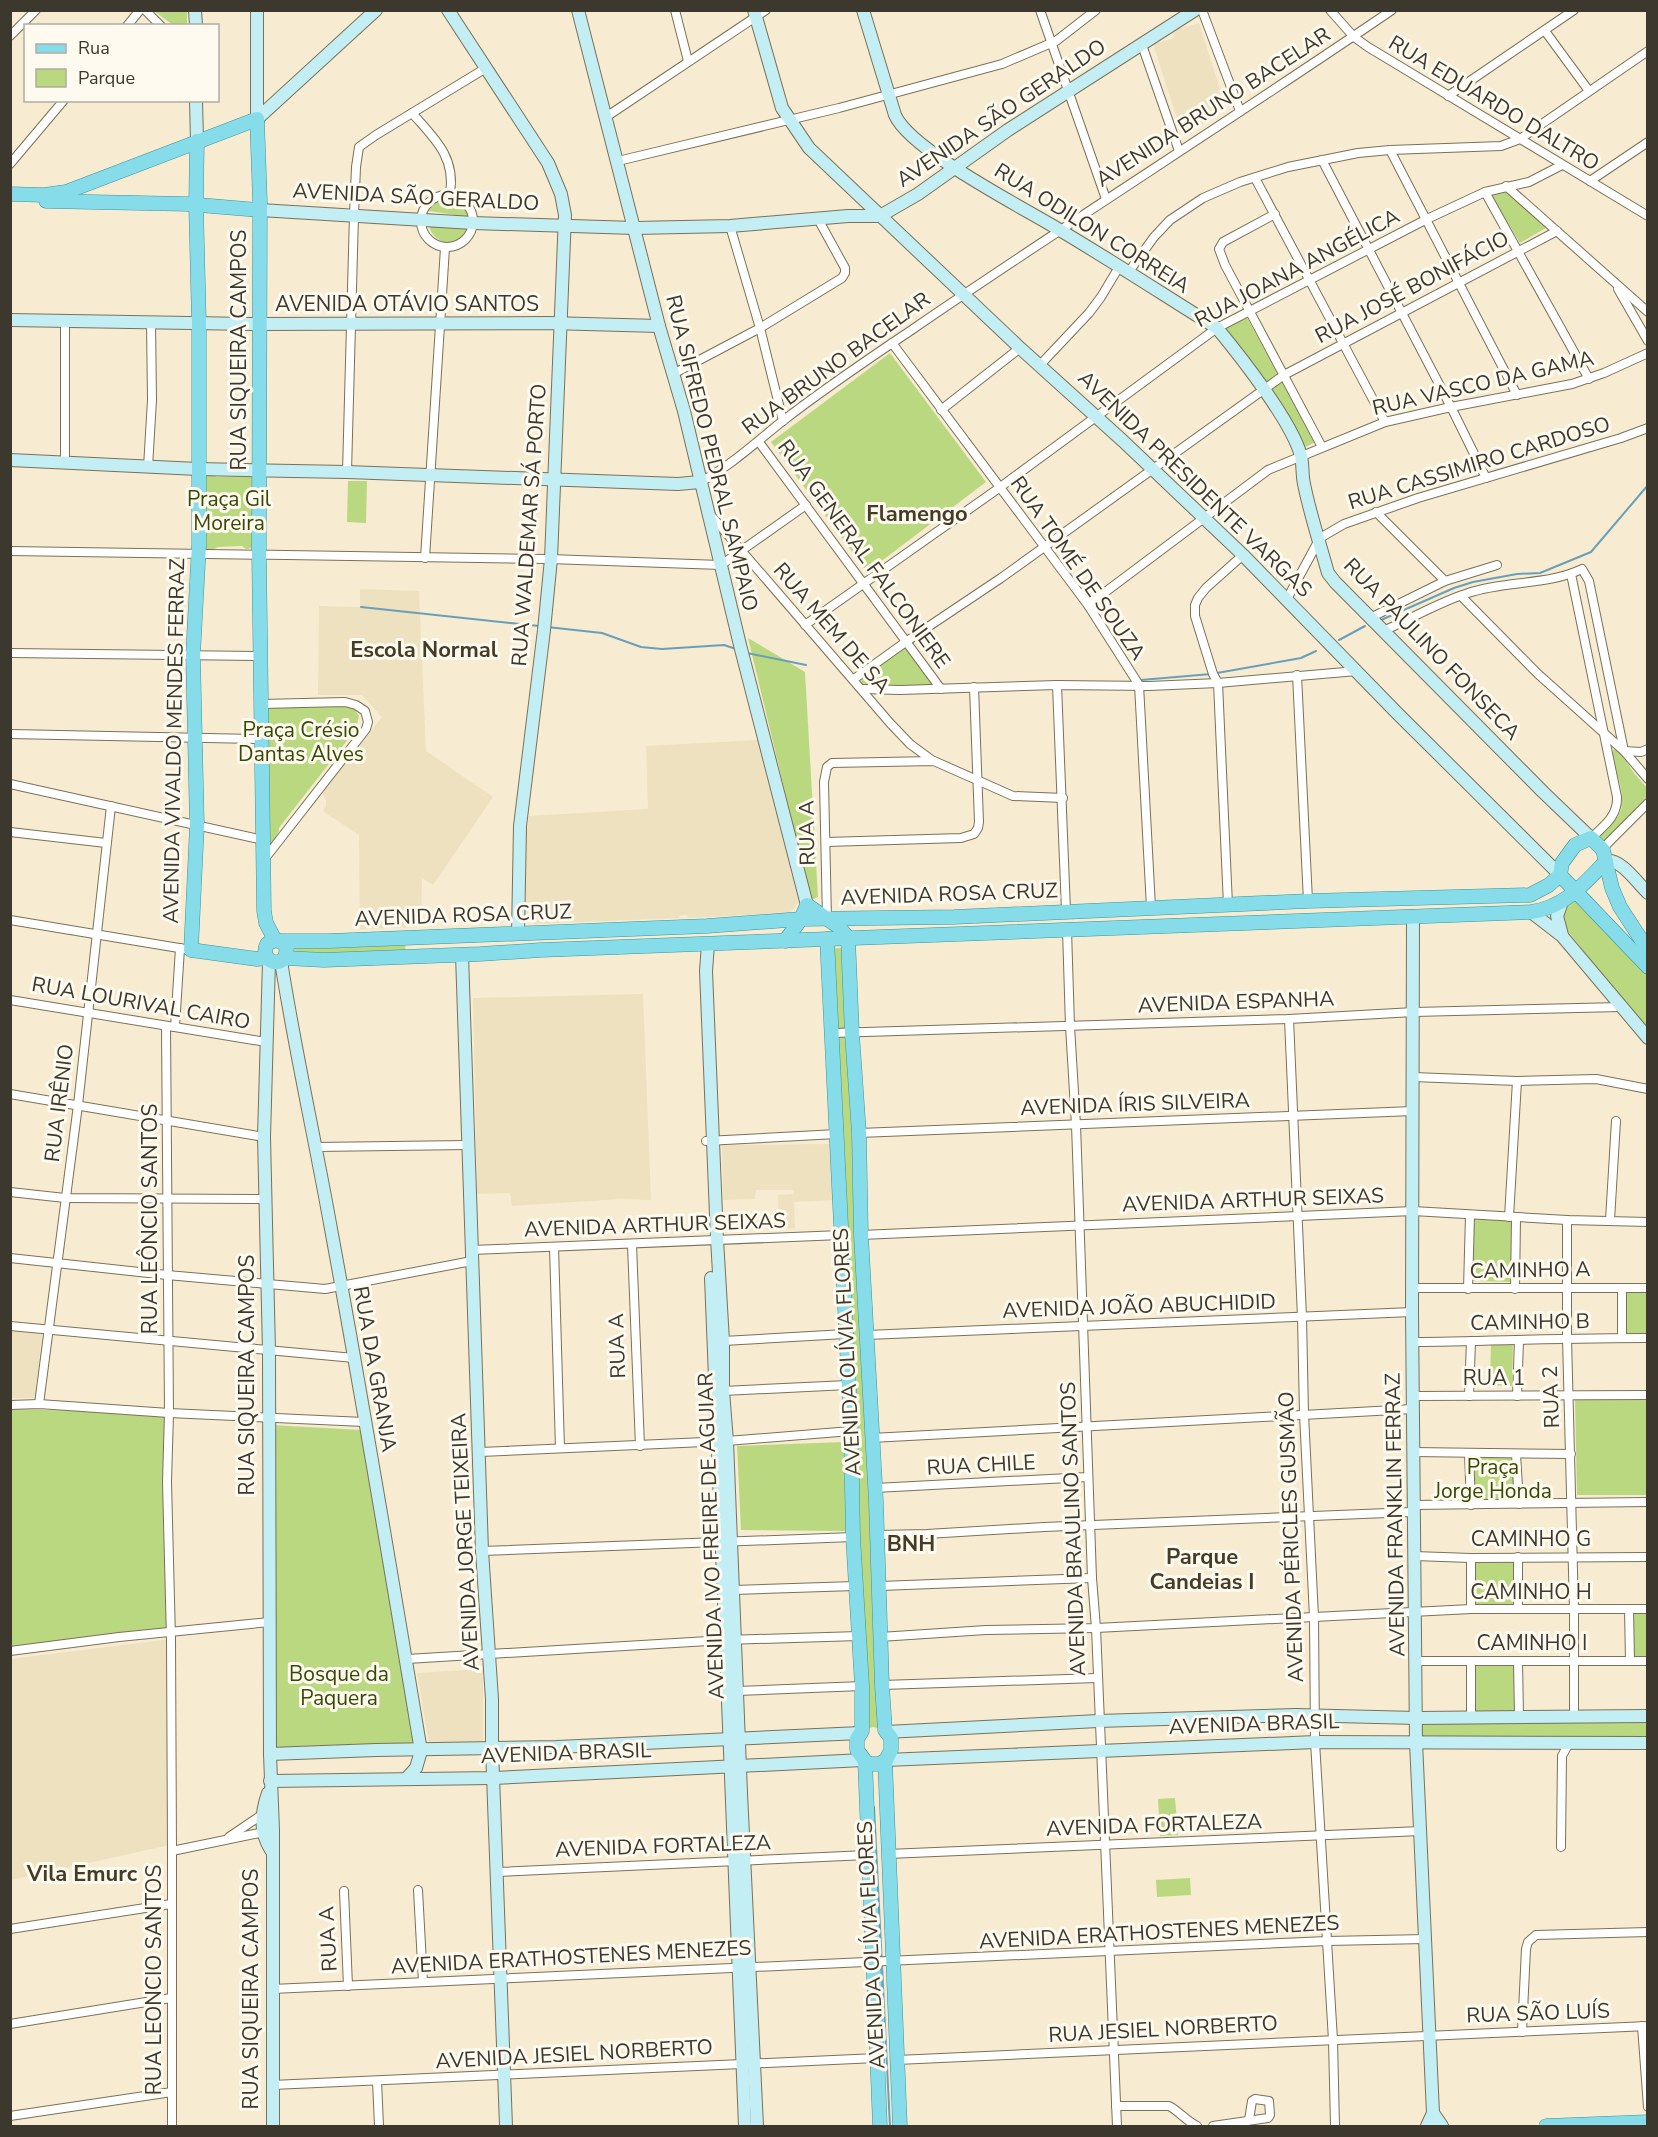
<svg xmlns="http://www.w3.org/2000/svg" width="1658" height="2137" font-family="'Nunito Sans',sans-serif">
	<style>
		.built { fill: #eee1bf }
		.green { fill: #bad87f }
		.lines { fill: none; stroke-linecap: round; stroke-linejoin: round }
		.stream { stroke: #699fba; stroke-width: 2 }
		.street-casing { stroke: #7a7159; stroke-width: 10 }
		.secondary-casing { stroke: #7a7159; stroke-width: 14 }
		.primary-casing { stroke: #39949f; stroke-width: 15 }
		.street { stroke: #fff; stroke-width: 8 }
		.secondary { stroke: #c3eef4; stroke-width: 12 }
		.primary { stroke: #87dcea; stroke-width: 14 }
		.labels { text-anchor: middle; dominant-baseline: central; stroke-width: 6; stroke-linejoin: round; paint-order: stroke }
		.street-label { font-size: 21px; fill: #3c382d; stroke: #fefaef }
		.park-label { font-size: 21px; fill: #364902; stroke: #fefaef }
		.neighbourhood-label { font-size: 22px; font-weight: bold; fill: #453c26; stroke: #fefaef }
	</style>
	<rect width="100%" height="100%" fill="#f7ecd1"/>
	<g class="built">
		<polygon points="1199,23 1226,108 1203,116 1205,123 1181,131 1153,44 1174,38 1172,31"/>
		<polygon points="360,589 419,591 426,751 493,797 433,885 422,878 421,927 360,929 359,835 323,811 326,806 326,800 322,793 382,717 362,695 318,695 319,606 360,607"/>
		<polygon points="758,740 799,902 790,913 688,918 687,915 680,915 679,918 534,924 525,913 526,837 529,816 648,809 646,746"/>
		<polygon points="643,994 651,1200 620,1199 512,1206 510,1193 477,1194 473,998"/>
		<polygon points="832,1144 834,1200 794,1202 795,1228 779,1229 778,1195 793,1194 794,1190 756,1190 755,1199 723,1200 722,1145"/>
		<polygon points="11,1331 42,1334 35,1398 11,1398"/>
		<polygon points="171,1639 172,1843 165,1846 11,1880 10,1659"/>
		<polygon points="483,1669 483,1742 429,1743 417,1673"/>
	</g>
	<g class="green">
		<polygon points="154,11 187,11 187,25 173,25"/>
		<polygon points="1507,192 1546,225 1546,228 1520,243 1491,195"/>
		<path d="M444,196c16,0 28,5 31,22l-46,-7 5,-9z"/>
		<path d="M429,224l44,5c-3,3 -6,8 -10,11 -13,9 -33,-1 -34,-16z"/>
		<polygon points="1246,316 1278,374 1263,384 1225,327"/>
		<polygon points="890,353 986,482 867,572 771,442"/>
		<polygon points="1283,382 1316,442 1303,448 1269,391"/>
		<polygon points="208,473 214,473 216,477 255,476 255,545 252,548 246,549 242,546 218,547 210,551 205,548 203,478"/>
		<polygon points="348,481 367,481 366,523 347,522"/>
		<polygon points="748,638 805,672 818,897 811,900"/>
		<polygon points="904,648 909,649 934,685 867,687 861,683 862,678"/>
		<polygon points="349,706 355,710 359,716 356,729 279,828 279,831 267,851 265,707"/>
		<path d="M1617,748l17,25 13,15v9l-44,46 -6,-5c7,-7 15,-14 21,-22 11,-16 -3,-45 -6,-62l1,-4z"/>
		<path d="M1577,900l70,74v56l-85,-106c0,-15 -2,-21 15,-24z"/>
		<polygon points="406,941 405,951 294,955 295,947"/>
		<polygon points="845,947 885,1730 873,1727 862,1731 831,949"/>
		<polygon points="1472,1218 1513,1219 1512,1282 1471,1281"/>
		<polygon points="1625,1288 1647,1288 1647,1335 1625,1334"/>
		<polygon points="1491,1342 1513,1343 1512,1386 1490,1385"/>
		<polygon points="1647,1398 1647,1495 1577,1495 1575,1399"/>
		<polygon points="11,1409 169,1413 171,1634 11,1647"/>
		<polygon points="272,1425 361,1430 416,1746 274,1755"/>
		<polygon points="844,1442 846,1531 741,1530 737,1446"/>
		<polygon points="1472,1455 1514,1455 1515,1502 1472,1503"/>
		<polygon points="1473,1558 1515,1559 1515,1605 1473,1604"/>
		<rect x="1632" y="1610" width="15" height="46"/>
		<polygon points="1473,1663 1515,1663 1516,1712 1474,1713"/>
		<polygon points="1647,1721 1647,1737 1422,1737 1420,1722"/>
		<polygon points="1175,1798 1178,1835 1160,1836 1158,1799"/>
		<polygon points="1190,1878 1191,1895 1157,1897 1156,1880"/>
	</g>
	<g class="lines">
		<g class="stream">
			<polyline points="361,607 539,626"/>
			<polyline points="1381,620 1454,588 1473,582 1517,574 1540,573 1591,552 1648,485"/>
			<polyline points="547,627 602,633 641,647 662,649 724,645 736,649"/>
			<polyline points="1339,640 1365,626"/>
			<polyline points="747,653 806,665"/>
			<polyline points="1217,673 1301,658 1316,651"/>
			<polyline points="1141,680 1211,674"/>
			<polyline points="874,1807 890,2126"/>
		</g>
		<defs>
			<g id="street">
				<polyline points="145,10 161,26"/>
				<polyline points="675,10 688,61"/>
				<polyline points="1040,10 1106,199"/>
				<polyline points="1202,10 1240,111"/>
				<polyline points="1330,10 1354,37 1368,47 1648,216"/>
				<polyline points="127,26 140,10"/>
				<polyline points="1545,31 1589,91"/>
				<polyline points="10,36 36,10"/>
				<polyline points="1142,45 1179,151"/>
				<polyline points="1448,96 1574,10"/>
				<path d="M412,113c22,25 44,44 38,80"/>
				<polyline points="606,117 766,10"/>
				<polyline points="1390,150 1517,395"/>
				<polyline points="1322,160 1451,407 1486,478"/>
				<polyline points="618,161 839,108 1002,64 1056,41 1096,10"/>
				<polyline points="10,164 64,100"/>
				<polyline points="1255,178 1385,422"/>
				<polyline points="1590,181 1648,142"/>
				<polyline points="1506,186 1648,312"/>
				<polyline points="1485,192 1589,379"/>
				<circle cx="447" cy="221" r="26"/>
				<polyline points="1275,214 1223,242 1219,249 1225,265 1322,447"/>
				<polyline points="730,226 760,328 783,421"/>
				<polyline points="1128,273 1154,237 1170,220 1203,198 1240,182 1288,167 1358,153 1390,150 1501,146 1520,139 1648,51"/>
				<polyline points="1618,289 1648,341"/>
				<polyline points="892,343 1088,605 1139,685 1151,907"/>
				<polyline points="1040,365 1089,313 1101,297 1119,267"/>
				<polyline points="673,374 760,328 842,278 845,273 845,268 818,219"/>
				<polyline points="941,410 1020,348"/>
				<polyline points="759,442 941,689"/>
				<polyline points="65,463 65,321"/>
				<polyline points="148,467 152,400 151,322"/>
				<polyline points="347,472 354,215 356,167 359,147 376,135 486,68"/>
				<path d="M700,482c31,-16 57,-41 84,-62 41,-32 86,-62 129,-91 159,-109 321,-211 479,-319"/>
				<polyline points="1376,512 1445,581"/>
				<polyline points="709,513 890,723 910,744 933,761"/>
				<polyline points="10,551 549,559 721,565 806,505"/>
				<polyline points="425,558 445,248"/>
				<path d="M1571,574l46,223c1,19 -13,29 -26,41"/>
				<polyline points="1461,596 1538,674 1624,751 1648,779"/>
				<polyline points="1287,599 1320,538 1344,524 1418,498 1621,438 1648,428"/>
				<polyline points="1088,605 1268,470 1385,422 1451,407 1572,384 1604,373 1648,353"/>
				<polyline points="1370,618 1445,581 1497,565"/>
				<polyline points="805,625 999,488 1217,328 1427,219 1485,192 1529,182 1562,165"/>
				<path d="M1383,631c28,-12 56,-29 85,-38 38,-13 78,-7 114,-24l7,12 35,170 17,1 7,-3"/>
				<polyline points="10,653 260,656"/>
				<polyline points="1297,675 1308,901"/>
				<polyline points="854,679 907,641 1001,578 1284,375 1557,231"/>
				<polyline points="1057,685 1066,911"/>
				<polyline points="863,689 900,690 1057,685 1149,686 1218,683 1357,671"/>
				<polyline points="262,704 345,702 356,705 365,711 368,722 366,729 263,861"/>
				<polyline points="10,734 261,739"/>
				<polyline points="10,784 263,840"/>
				<polyline points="10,832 106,843"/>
				<polyline points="826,842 961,838 974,834 978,828 979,822 974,687"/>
				<polyline points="1602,849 1648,803"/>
				<polyline points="1228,905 1218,683 1213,674 1195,616 1195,605 1198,598 1206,588 1243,555"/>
				<polyline points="827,919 824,782 827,767 832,763 934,761 1013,796 1063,798"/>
				<polyline points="10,920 191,950"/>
				<polyline points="1067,930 1070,1026 1076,1125 1092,1578 1096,1628 1117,2126"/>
				<polyline points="10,1000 266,1042"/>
				<polyline points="1289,1019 1302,1317 1304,1414 1314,1617 1315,1742 1333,2040 1335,2126"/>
				<polyline points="166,1026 169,1413 167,1482 171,1639 172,1851"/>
				<polyline points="175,1027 180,948"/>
				<polyline points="833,1033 1289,1019 1414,1012 1621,1007"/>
				<polyline points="1413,1077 1517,1081 1596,1079 1648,1089"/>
				<polyline points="10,1094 264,1137"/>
				<polyline points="859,1133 1413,1111"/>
				<polyline points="706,1141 837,1134"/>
				<polyline points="315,1147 468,1145"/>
				<polyline points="10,1192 65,1198 267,1199"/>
				<polyline points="1509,1217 1517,1081"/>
				<polyline points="1567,1220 1567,1338 1574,1610 1574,1717"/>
				<polyline points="1610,1220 1616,1121"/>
				<polyline points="861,1235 1413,1211 1567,1220 1648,1222"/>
				<polyline points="632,1245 640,1446"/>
				<polyline points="554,1247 560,1448"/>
				<polyline points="471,1250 841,1235"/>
				<polyline points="10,1258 167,1275 325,1289 472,1261"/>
				<polyline points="1412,1288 1648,1288"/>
				<polyline points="1622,1288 1622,1338"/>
				<polyline points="1468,1289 1470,1215"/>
				<polyline points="1515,1289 1516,1218"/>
				<polyline points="10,1326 354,1358"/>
				<polyline points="867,1335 1412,1312"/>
				<polyline points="723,1341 845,1334"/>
				<path d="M1413,1342c78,-1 156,-4 235,-4"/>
				<polyline points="723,1391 848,1385"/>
				<polyline points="1413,1396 1648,1395"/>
				<polyline points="1469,1396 1471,1341"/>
				<polyline points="1517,1396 1519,1341"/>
				<polyline points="39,1404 78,1105 111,806"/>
				<polyline points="10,1405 39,1404 169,1413 364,1422"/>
				<polyline points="871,1438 1413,1409"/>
				<polyline points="480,1452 727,1441 851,1431"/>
				<polyline points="1413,1452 1571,1454"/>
				<polyline points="1469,1453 1471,1505"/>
				<polyline points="1516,1454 1519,1504"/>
				<polyline points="875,1488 1088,1477"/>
				<polyline points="1413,1505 1648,1502"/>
				<polyline points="877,1535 927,1534 1044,1527 1412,1512"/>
				<polyline points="482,1551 853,1537"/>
				<polyline points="1414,1556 1471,1558 1648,1557"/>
				<polyline points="1471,1558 1471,1609"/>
				<polyline points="880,1586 1092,1578"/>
				<polyline points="734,1590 855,1586"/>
				<polyline points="1518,1609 1518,1557"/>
				<polyline points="1629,1609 1630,1661"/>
				<polyline points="880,1637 986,1630 1096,1628 1471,1609 1648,1609"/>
				<polyline points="10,1651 119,1637 270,1622"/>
				<polyline points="407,1659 725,1640 859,1636"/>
				<polyline points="1416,1661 1648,1661"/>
				<polyline points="1471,1661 1471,1717"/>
				<polyline points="1518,1661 1519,1716"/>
				<polyline points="882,1685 1097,1678"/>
				<polyline points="737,1691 862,1686"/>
				<polyline points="229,1837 263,1814 266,1814"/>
				<polyline points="1561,1847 1562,1756 1569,1743"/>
				<polyline points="888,1854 1421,1831"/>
				<polyline points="497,1872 867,1855"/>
				<polyline points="418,1890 423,1982"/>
				<polyline points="344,1891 348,1986"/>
				<polyline points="10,1929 171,1904"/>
				<polyline points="272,1989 1327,1941 1426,1939"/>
				<polyline points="10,2024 171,1998"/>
				<polyline points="1642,2026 1648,2107"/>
				<polyline points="1522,2032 1526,1949 1528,1942 1536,1935 1648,1932"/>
				<polyline points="897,2060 1648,2026"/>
				<polyline points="377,2081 379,2126"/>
				<polyline points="272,2085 877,2058"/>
				<path d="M1116,2106h53c10,5 17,15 28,20"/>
				<polyline points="10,2116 172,2092"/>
				<polyline points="172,2126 172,1851 269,1831"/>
				<polyline points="1213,2126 1268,2118 1270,2115 1269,2101 1255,2099 1252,2101 1249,2120"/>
			</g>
			<g id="secondary">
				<polyline points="195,10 196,26"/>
				<polyline points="257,10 257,119"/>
				<polyline points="448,10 548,163 561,194 565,215 551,559 544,630 520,826 518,934"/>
				<polyline points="578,10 659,326 684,411 740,645 807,905"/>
				<polyline points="754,10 782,108 809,148 1020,348 1123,441 1243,555 1397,713 1560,875"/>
				<path d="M863,10l32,105c15,35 127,92 163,114 54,32 106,66 159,99 24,29 75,94 84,128 2,9 1,19 3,28 6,30 16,60 24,89l7,9 208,210 48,46"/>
				<polyline points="196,100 197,141"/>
				<polyline points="257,119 376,10"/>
				<polyline points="260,210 473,223 635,228 730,226 848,216 880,216 918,194 1008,130 1195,10"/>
				<polyline points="10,320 251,324 549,323 659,326"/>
				<polyline points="10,460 198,469 347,472 678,484 700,482"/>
				<path d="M1606,861c15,-3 32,23 42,32"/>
				<polyline points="1531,912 1562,936 1648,1038"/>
				<polyline points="1413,916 1412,1312 1416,1742 1433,2113 1427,2126"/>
				<polyline points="1562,935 1557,916 1562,902"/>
				<polyline points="708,944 706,971 717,1239 723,1341 723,1391 727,1441 741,1793 757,2126"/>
				<polyline points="462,955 482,1551 492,1699 492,1749 506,2126"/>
				<polyline points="269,961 264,1137 269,1351 270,1754 273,1830 273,2126"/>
				<path d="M281,961c14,90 34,178 50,268 32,173 61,348 90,522l-5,17 -10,11"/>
				<polyline points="711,1278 745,2126"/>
				<polyline points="886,1732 1098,1721 1296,1715 1417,1718 1648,1716"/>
				<polyline points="270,1754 376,1750 557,1747 860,1733"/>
				<polyline points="886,1760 1315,1742 1648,1743"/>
				<polyline points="270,1781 493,1778 863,1760"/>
				<path d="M268,1793c-7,21 -9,38 3,57"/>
				<polyline points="1433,2113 1442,2126"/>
			</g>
			<g id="primary">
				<polyline points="197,141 196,205 199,323 199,545 193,655 197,825 191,950 257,959 267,958"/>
				<polyline points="10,194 44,195 66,192 257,119 260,202 259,554 264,911 266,923 275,940"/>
				<polyline points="46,201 187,204 260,210"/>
				<polyline points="1560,875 1648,967"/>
				<polyline points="827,939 851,1431 853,1537 862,1686 862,1731 857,1739 857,1750 865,1761 869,1764 879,1764 886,1760 891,1750 891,1738 885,1730 882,1685 876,1501 861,1235 859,1133 852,1033 848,938"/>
				<polyline points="280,941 329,941 707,926 801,919 954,917 1308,901 1530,895 1549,885 1560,875 1562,863 1575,845 1591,838 1603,850 1612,888 1620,907 1648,950"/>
				<polyline points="785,941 801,919 807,905 839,927 848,938"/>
				<path d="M285,958l2,-10 -5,-6 -7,-2 -8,4c-7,14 8,24 18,14l39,2 156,-6 61,-4 990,-38c34,-5 52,-27 75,-51"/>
				<polyline points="865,1761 880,2126"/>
				<polyline points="885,1761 900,2126"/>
				<polyline points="1546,2126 1648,2122"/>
			</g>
		</defs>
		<use href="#street" class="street-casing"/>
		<use href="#secondary" class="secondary-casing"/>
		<use href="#primary" class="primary-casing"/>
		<use href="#street" class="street"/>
		<use href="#secondary" class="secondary"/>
		<use href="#primary" class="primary"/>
	</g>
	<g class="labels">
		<g class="street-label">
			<text transform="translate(1494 103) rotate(31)">RUA EDUARDO DALTRO</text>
			<text transform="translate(1213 107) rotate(-33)">AVENIDA BRUNO BACELAR</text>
			<text transform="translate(1001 113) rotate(-34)">AVENIDA SÃO GERALDO</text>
			<text transform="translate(416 197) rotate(3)">AVENIDA SÃO GERALDO</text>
			<text transform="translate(1092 228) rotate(32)">RUA ODILON CORREIA</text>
			<text transform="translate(1297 268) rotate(-28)">RUA JOANA ANGÉLICA</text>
			<text transform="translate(1412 287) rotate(-28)">RUA JOSÉ BONIFÁCIO</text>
			<text x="407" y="304">AVENIDA OTÁVIO SANTOS</text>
			<text transform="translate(239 350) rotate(-90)">RUA SIQUEIRA CAMPOS</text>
			<text transform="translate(836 363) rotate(-36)">RUA BRUNO BACELAR</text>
			<text transform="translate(1483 383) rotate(-13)">RUA VASCO DA GAMA</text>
			<text transform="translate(712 453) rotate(76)">RUA SIFREDO PEDRAL SAMPAIO</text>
			<text transform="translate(1479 463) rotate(-17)">RUA CASSIMIRO CARDOSO</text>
			<text transform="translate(1195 484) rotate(44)">AVENIDA PRESIDENTE VARGAS</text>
			<text transform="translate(529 525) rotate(-86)">RUA WALDEMAR SÁ PORTO</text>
			<text transform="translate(864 554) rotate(54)">RUA GENERAL FALCONIERE</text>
			<text transform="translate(1078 568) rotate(55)">RUA TOMÉ DE SOUZA</text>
			<text transform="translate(832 628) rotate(49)">RUA MEM DE SA</text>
			<text transform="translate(1432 649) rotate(46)">RUA PAULINO FONSECA</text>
			<text transform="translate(174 741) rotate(-89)">AVENIDA VIVALDO MENDES FERRAZ</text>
			<text transform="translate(807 833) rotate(-91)">RUA A</text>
			<text transform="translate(949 894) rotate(-2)">AVENIDA ROSA CRUZ</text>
			<text transform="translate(463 915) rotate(-2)">AVENIDA ROSA CRUZ</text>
			<text transform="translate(1236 1002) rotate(-2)">AVENIDA ESPANHA</text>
			<text transform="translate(141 1003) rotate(10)">RUA LOURIVAL CAIRO</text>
			<text transform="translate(59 1103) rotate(-83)">RUA IRÊNIO</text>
			<text transform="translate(1135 1104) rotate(-2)">AVENIDA ÍRIS SILVEIRA</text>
			<text transform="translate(1253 1200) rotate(-2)">AVENIDA ARTHUR SEIXAS</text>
			<text transform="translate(150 1219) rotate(-90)">RUA LEÔNCIO SANTOS</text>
			<text transform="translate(655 1225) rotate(-2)">AVENIDA ARTHUR SEIXAS</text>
			<text transform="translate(1530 1270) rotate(-1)">CAMINHO A</text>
			<text transform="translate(1139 1306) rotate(-2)">AVENIDA JOÃO ABUCHIDID</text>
			<text transform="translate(1530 1322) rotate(-1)">CAMINHO B</text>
			<text transform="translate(617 1346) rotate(-92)">RUA A</text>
			<text transform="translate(847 1352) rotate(-93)">AVENIDA OLÍVIA FLORES</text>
			<text transform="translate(375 1369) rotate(80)">RUA DA GRANJA</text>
			<text transform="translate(247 1375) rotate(-90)">RUA SIQUEIRA CAMPOS</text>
			<text x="1494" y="1378">RUA 1</text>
			<text transform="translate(1551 1397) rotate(-92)">RUA 2</text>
			<text transform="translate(981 1465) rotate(-3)">RUA CHILE</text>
			<text transform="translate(1395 1515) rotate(-91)">AVENIDA FRANKLIN FERRAZ</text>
			<text transform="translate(1073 1529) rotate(-92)">AVENIDA BRAULINO SANTOS</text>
			<text transform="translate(711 1536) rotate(-92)">AVENIDA IVO FREIRE DE AGUIAR</text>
			<text transform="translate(1291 1537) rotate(-92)">AVENIDA PÉRICLES GUSMÃO</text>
			<text x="1531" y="1539">CAMINHO G</text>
			<text transform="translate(465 1542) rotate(-93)">AVENIDA JORGE TEIXEIRA</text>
			<text x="1531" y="1592">CAMINHO H</text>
			<text x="1532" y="1643">CAMINHO I</text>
			<text transform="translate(1254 1724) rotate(-2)">AVENIDA BRASIL</text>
			<text transform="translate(566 1753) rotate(-2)">AVENIDA BRASIL</text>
			<text transform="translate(1154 1825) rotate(-2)">AVENIDA FORTALEZA</text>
			<text transform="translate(663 1846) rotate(-2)">AVENIDA FORTALEZA</text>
			<text transform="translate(1159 1932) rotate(-3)">AVENIDA ERATHOSTENES MENEZES</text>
			<text transform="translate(328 1939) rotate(-93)">RUA A</text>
			<text transform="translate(871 1945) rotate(-93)">AVENIDA OLÍVIA FLORES</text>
			<text transform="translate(571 1957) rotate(-3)">AVENIDA ERATHOSTENES MENEZES</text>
			<text transform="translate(154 1980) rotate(-90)">RUA LEONCIO SANTOS</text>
			<text transform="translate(251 1989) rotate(-90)">RUA SIQUEIRA CAMPOS</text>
			<text transform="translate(1538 2013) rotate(-2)">RUA SÃO LUÍS</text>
			<text transform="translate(1163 2029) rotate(-3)">RUA JESIEL NORBERTO</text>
			<text transform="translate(574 2054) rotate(-3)">AVENIDA JESIEL NORBERTO</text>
		</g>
		<g class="park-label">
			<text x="229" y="499">Praça Gil<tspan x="229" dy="24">Moreira</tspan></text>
			<text x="301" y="730">Praça Crésio<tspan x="301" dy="24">Dantas Alves</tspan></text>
			<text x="1493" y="1467">Praça<tspan x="1493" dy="24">Jorge Honda</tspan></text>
			<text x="339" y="1674">Bosque da<tspan x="339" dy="24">Paquera</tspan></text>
		</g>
		<g class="neighbourhood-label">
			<text x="917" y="514">Flamengo</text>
			<text x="424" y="650">Escola Normal</text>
			<text x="911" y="1544">BNH</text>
			<text x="1202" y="1557">Parque<tspan x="1202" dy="25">Candeias I</tspan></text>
			<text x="82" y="1874">Vila Emurc</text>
		</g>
	</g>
	<rect width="1658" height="2137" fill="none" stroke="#3c382d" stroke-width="24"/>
	<rect x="24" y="24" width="195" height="78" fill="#fefaef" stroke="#b0aca1" stroke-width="1.5"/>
	<rect x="36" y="44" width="30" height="9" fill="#87dcea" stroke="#b0aca1" stroke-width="1.5"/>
	<text x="78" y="54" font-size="18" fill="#3c382d">Rua</text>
	<rect x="36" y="69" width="30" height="18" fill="#bad87f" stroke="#b0aca1" stroke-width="1.5"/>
	<text x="78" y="84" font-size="18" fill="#3c382d">Parque</text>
</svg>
